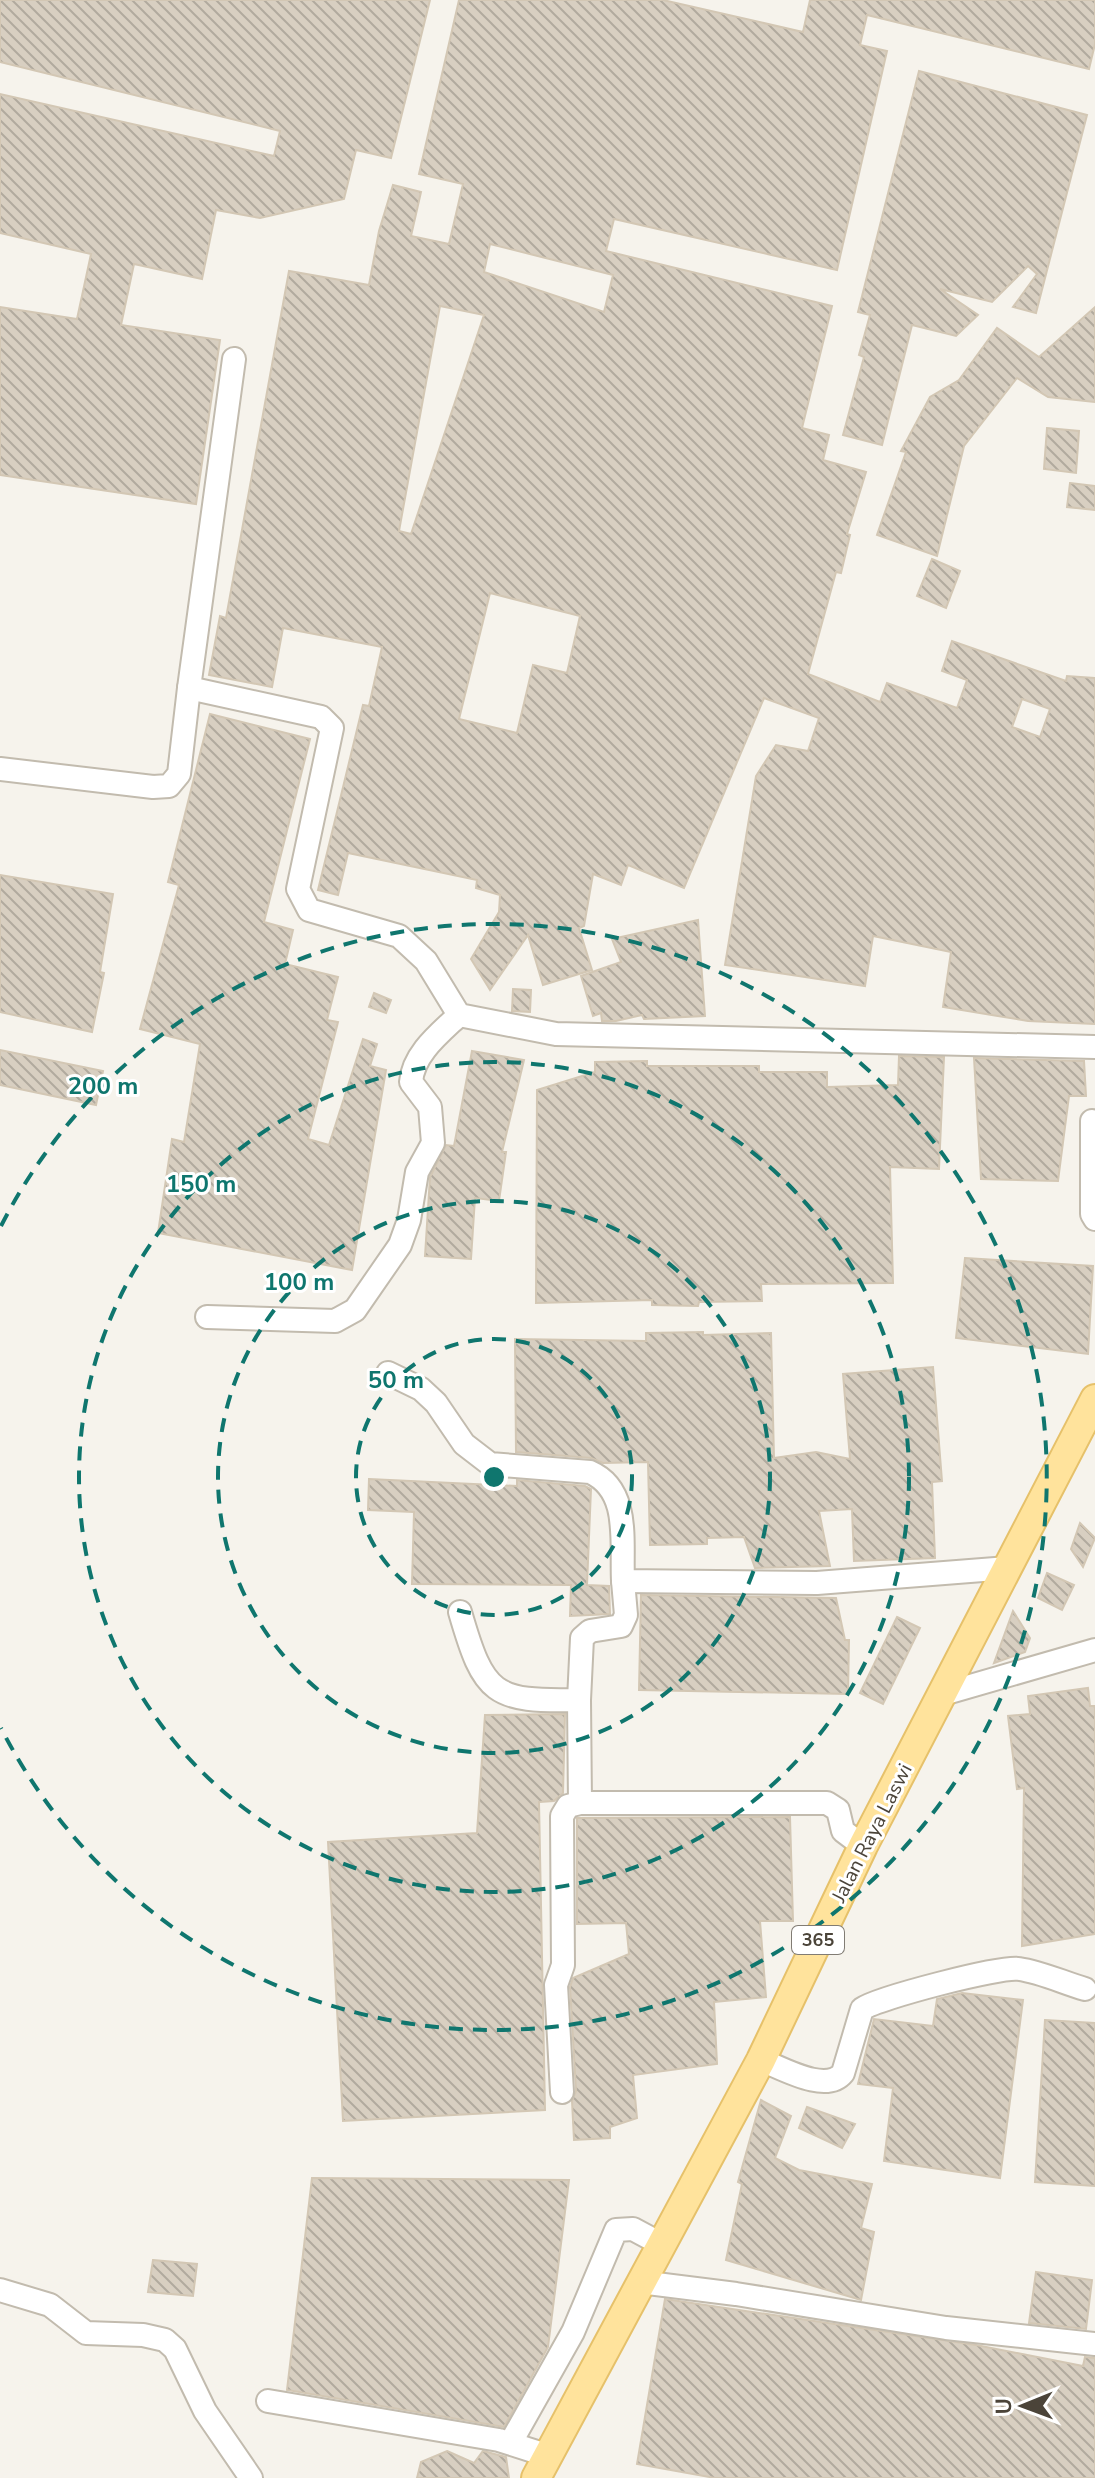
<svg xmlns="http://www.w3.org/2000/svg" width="1095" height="2478" font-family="'Nunito Sans',sans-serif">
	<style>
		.building { fill: url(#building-back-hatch); stroke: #d3c7b4; stroke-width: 2; fill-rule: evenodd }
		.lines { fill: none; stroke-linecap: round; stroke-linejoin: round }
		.minor-casing { stroke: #c2bbae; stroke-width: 26 }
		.major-casing { stroke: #e6c16a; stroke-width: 32 }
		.minor { stroke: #fff; stroke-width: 22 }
		.major { stroke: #ffe39c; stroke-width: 28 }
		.ring { fill: none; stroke: #0f766e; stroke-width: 4; stroke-dasharray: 14 10 }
		.labels { text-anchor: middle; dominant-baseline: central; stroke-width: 6; stroke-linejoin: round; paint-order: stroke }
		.shield { fill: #fff; stroke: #817c74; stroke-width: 2 }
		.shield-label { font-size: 18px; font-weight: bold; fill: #4b4439 }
		.street-label { font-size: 20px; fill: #4b4439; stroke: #fff }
		.centre { fill: #0f766e; stroke: #fff; stroke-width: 4 }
		.ring-label { font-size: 24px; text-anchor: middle; font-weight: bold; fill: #0f766e; stroke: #fff; stroke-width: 6; stroke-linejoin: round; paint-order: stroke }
	</style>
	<defs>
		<pattern id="building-back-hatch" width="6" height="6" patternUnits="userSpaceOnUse" patternTransform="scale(2)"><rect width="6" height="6" fill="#d8cfc1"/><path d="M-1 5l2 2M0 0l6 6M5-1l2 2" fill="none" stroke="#b1aa9e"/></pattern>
	</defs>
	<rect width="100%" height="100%" fill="#f6f3ec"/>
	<g class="building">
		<polygon points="0,0 430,0 391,158 356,150 344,199 260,218 216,210 202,279 134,264 121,325 220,340 196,504 0,475 0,307 77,319 91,254 0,233 0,94 274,156 280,131 0,62"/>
		<path d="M459,0h204l140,32 7,-32h285v44l-6,25 -222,-54 -7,30 27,6 -50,219 -223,-51 -8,32 226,55 -30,122 27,7 -6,25 43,12 -19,62 3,1 -9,38 -5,-1 -28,102 72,28 7,-19 70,25 10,-28 -25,-9 10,-30 114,40 1,-5 28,2v346l-67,-3 -85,-14 8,-55 -78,-16 -8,50 -140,-21 31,-189 20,-31 32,6 11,-33 -55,-20 -80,190 -56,-23 -7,20 -28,-11 -9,52 -5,2 13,42 -49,15 -15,-50 -38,55 -19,-31 28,-47 1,-17 -24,-7 1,-8 -129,-27 -10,42 -20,-5 45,-185 6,1 13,-59 -99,-19 -11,59 -63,-12 11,-59 6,2 63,-347 80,14 10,-54 14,-46 28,7 -10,44 38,8 14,-60 -44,-10zM490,244l123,31 -9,37 -120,-40zM440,306l44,9 -73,219 -12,-3zM490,593l90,23 -13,57 -34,-8 -16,68 -58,-14zM1022,699l28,10 -10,28 -28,-10z"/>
		<polygon points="919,71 1087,115 1036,313 1013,307 1037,274 1028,266 992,302 940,289 978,315 956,336 912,325 882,445 843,435 864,357 859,355 870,315 858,312"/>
		<polygon points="1095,307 1095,402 1048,397 1017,378 964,446 937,556 877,535 906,452 901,451 930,397 959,380 997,328 1039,357"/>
		<polygon points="1047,428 1079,431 1076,473 1044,469"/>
		<polygon points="1070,483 1095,486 1095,510 1067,507"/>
		<polygon points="932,559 960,571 946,608 917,596"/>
		<polygon points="210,714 310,739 264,922 293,930 285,964 338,977 327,1020 338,1022 308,1139 329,1145 363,1039 377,1044 370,1066 386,1070 352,1270 158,1233 172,1139 184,1142 200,1044 140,1029 179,885 168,882"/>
		<polygon points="0,875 113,894 100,972 104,973 92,1032 0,1012"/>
		<polygon points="698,920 705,1016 644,1019 642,1015 616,1021 602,1021 601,1013 593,1016 581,976 621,962 612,939"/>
		<polygon points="513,989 531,990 530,1012 512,1011"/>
		<polygon points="374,993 391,1000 386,1013 369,1007"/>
		<polygon points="0,1050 103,1071 96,1105 0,1085"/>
		<polygon points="472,1051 524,1060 502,1152 506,1152 499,1201 475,1198 471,1259 425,1256 430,1177 446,1145 454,1146"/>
		<polygon points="899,1056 944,1057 939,1169 890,1167 893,1283 761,1284 762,1301 699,1302 698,1306 652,1305 652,1300 536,1303 537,1090 595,1072 595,1062 647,1061 647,1066 759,1066 759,1072 827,1072 827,1087 898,1085"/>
		<polygon points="974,1058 1084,1061 1086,1096 1069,1096 1058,1181 981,1179"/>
		<polygon points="965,1258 1093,1266 1088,1354 956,1338"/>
		<polygon points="703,1332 703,1335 771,1333 774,1458 816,1452 850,1459 843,1374 933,1367 942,1481 932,1482 935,1558 854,1561 852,1509 819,1511 830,1566 755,1568 744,1537 707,1538 707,1544 650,1545 648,1462 603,1463 591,1458 516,1452 515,1339 646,1341 646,1333"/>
		<polygon points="369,1479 517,1486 517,1480 585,1486 591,1489 587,1585 609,1586 610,1614 570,1616 571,1585 412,1584 414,1512 368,1510"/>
		<polygon points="1080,1523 1095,1538 1083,1567 1071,1549"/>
		<polygon points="1047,1573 1074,1585 1062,1610 1038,1598"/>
		<polygon points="641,1595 836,1598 845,1640 849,1640 848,1694 639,1690"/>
		<polygon points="1013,1611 1030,1638 1025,1652 994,1663"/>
		<polygon points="897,1617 920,1628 883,1704 860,1693"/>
		<polygon points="1088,1688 1090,1706 1095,1706 1095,1934 1022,1946 1024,1788 1017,1789 1008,1716 1030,1714 1028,1696"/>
		<polygon points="565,1714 563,1793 554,1801 539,1802 545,2110 343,2121 328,1842 477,1833 485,1715"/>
		<polygon points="790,1817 793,1921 760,1921 766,1997 714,2002 717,2064 633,2075 637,2118 610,2127 610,2138 574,2140 572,2101 576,2091 570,1987 573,1978 629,1954 626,1923 577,1924 577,1818"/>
		<polygon points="962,1993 1023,2000 1000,2178 884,2161 893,2088 858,2084 874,2019 933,2026 937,1999"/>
		<polygon points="1045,2020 1095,2023 1095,2186 1035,2182"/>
		<polygon points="761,2100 791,2116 775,2158 799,2170 872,2184 861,2228 874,2232 861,2300 726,2260 742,2184 738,2182"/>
		<polygon points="807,2107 855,2124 842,2148 799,2128"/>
		<polygon points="312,2178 569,2180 548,2347 504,2427 287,2390"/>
		<polygon points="153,2260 197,2264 193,2296 148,2292"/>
		<polygon points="1036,2272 1092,2280 1086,2329 1029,2323"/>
		<polygon points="665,2299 976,2345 1083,2366 1085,2357 1095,2358 1095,2478 715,2478 637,2464"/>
		<polygon points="447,2451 474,2463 483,2451 506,2457 509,2478 417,2478 421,2462"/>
	</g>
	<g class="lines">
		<defs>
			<g id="minor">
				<polyline points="234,359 189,688 321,717 332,728 298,889 309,910 399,936 426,961 459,1015 556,1034 1095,1047"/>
				<polyline points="0,769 153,787 169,786 179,774 189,688"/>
				<polyline points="1092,1121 1092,1214 1095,1219"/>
				<path d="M207,1317l128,4 20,-11 45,-65 9,-25 8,-48 16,-29 -3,-36 -19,-25c2,-28 29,-49 48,-67"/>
				<path d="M388,1373l33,16 15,14 28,41 26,20 100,8c41,18 31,71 33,109l194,2 191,-15"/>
				<path d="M460,1612c24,83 33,90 119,88l1,103"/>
				<polyline points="943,1694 1095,1650"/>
				<polyline points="579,1700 582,1638 590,1631 621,1626 626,1615 623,1581"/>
				<path d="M761,2060c21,8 65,34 82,13l19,-64c16,-11 138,-43 157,-40 22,3 45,14 66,20"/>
				<polyline points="562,2092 556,1985 563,1965 562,1816 568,1806 580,1803 827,1803 838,1810 843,1831 863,1846"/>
				<polyline points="640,2282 736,2294 946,2328 1095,2344"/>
				<polyline points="0,2290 50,2305 86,2333 143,2335 165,2340 175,2349 205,2411 251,2478"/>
				<polyline points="268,2401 499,2440 546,2455"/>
				<polyline points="511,2442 573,2332 616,2230 633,2229 661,2244"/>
			</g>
			<polyline id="major" points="536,2478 761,2060 863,1846 1095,1399"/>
		</defs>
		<use href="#minor" class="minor-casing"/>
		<use href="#major" class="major-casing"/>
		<use href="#minor" class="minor"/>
		<use href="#major" class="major"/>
	</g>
	<g class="ring">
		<circle cx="494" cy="1477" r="138"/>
		<circle cx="494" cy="1477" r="276"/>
		<circle cx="494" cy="1477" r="415"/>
		<path d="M1 1226A553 553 0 1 1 1 1728"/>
	</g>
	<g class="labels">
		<rect class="shield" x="792" y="1926" width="52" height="28" rx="6"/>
		<g class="shield-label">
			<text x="818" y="1940">365</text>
		</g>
		<g class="street-label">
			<text transform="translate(872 1833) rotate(-63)">Jalan Raya Laswi</text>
		</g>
	</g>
	<circle cx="494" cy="1477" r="12" class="centre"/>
	<g class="ring-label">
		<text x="103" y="1094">200 m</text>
		<text x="201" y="1192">150 m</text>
		<text x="299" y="1290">100 m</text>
		<text x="396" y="1388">50 m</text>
	</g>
	<g transform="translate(1023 2406) rotate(269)" stroke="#ffffff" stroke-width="6" paint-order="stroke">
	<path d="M0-6L14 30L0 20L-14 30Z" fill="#4b4439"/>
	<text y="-12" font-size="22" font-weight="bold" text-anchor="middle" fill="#4b4439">U</text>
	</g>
</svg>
